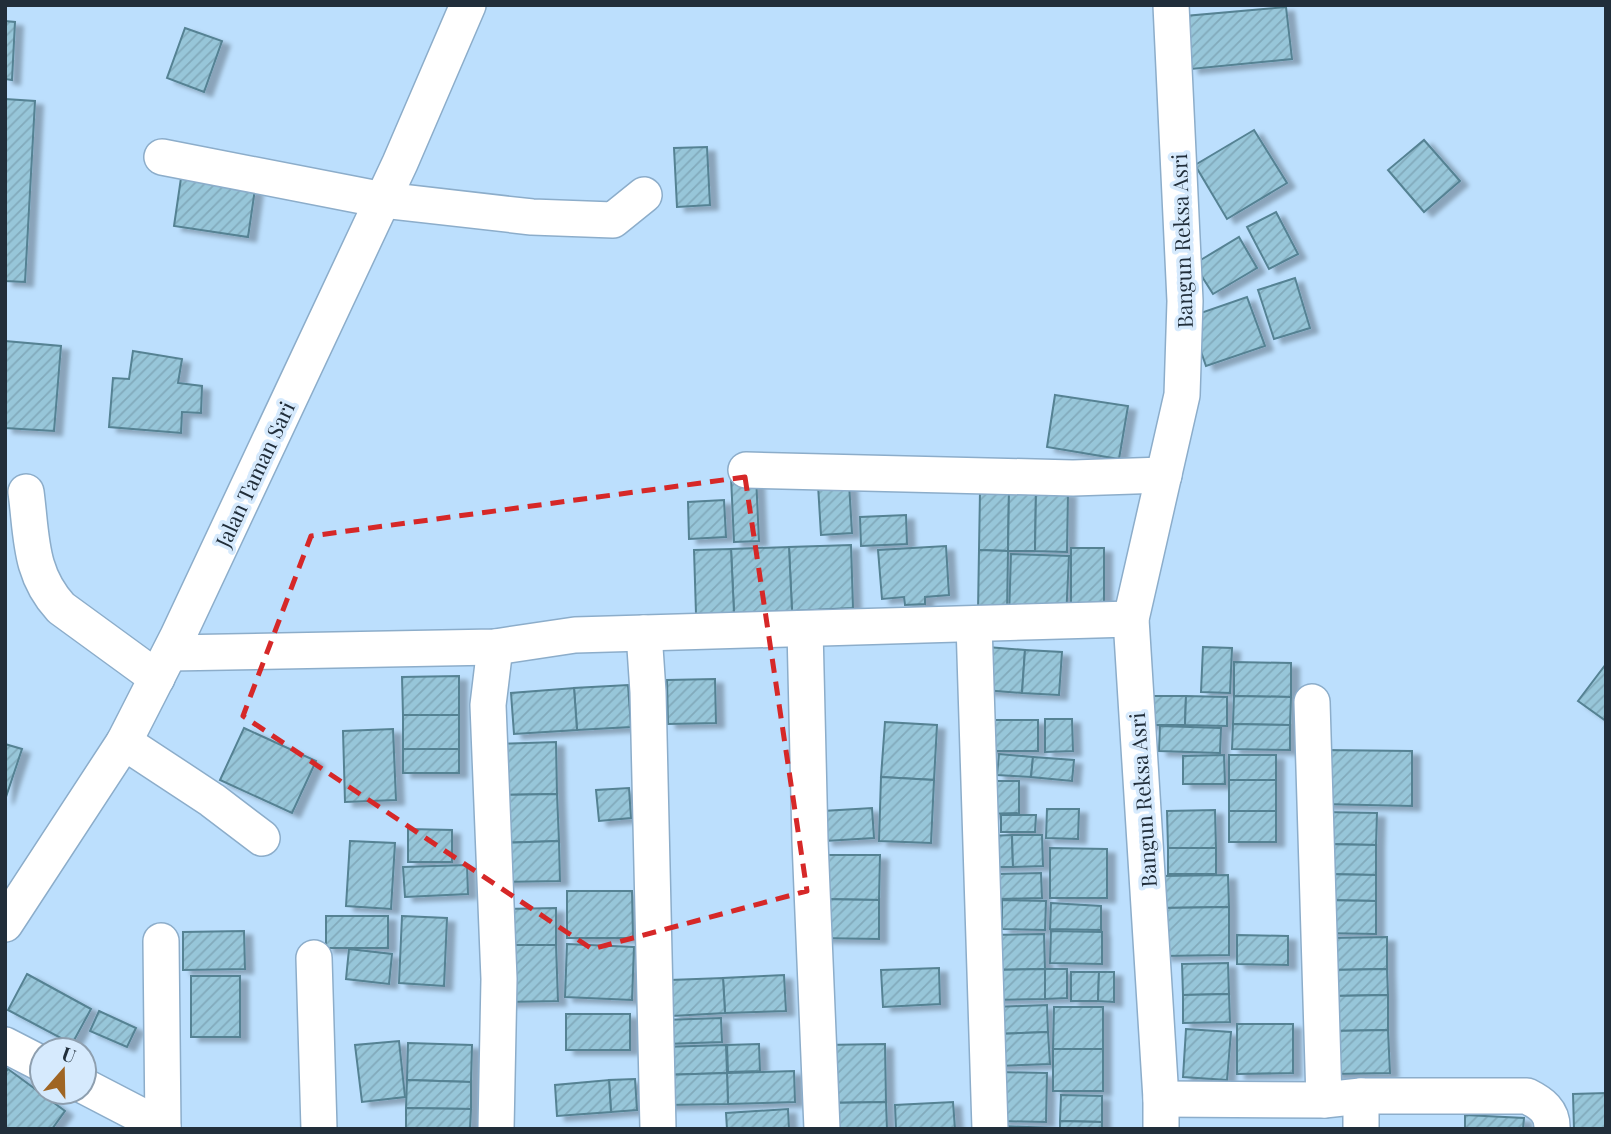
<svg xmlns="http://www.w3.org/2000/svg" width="1611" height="1134" font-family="'Playfair Display',serif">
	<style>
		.building { fill: url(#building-hatch); stroke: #558293; stroke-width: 2; filter: url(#shadow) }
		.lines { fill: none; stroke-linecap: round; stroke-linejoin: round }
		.minor-casing { stroke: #8cadca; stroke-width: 38 }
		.minor { stroke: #fff; stroke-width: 35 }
		.marked { fill: none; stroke: #d62828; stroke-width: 5; stroke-dasharray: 14 9; stroke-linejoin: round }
		.labels { text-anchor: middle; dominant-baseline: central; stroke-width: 7; stroke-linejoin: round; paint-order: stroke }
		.street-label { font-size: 21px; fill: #212e3a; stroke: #d6eafd }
	</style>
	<defs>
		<pattern id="building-hatch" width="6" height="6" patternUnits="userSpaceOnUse" patternTransform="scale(1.75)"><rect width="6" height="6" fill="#97c6d9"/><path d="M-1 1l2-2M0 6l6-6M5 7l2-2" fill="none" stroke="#82aabb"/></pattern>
		<filter id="shadow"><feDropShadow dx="8" dy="4.5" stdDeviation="2" flood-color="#0004"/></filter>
	</defs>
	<rect width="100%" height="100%" fill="#bcdffd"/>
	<g class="building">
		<polygon points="1286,7 1292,59 1191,69 1185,16"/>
		<polygon points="5,21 15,22 12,80 5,79"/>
		<polygon points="185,28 222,41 204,92 167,78"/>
		<polygon points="5,99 35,101 25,282 5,281"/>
		<polygon points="1254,130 1287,183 1227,219 1195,165"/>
		<polygon points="1424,140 1460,181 1424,212 1388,170"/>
		<polygon points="707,147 710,205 677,207 674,148"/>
		<polygon points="181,178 255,189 248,237 174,226"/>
		<polygon points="1276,212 1298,254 1269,269 1247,227"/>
		<polygon points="1239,237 1257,268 1213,294 1194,264"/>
		<polygon points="1295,278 1310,328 1274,339 1258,290"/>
		<polygon points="1247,297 1265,346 1206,366 1189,317"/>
		<polygon points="5,341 61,346 54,431 5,428"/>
		<polygon points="133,351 182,359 178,383 202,386 201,413 182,412 181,433 109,427 113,378 129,379"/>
		<polygon points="1055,395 1128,406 1119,459 1047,447"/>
		<polygon points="756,476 759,541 734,542 731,477"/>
		<polygon points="849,483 852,533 821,535 818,485"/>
		<polygon points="980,491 1009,491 1008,551 979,550"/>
		<polygon points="1009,491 1036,491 1035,551 1008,551"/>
		<polygon points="1036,491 1068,492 1067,552 1035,551"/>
		<polygon points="724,500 726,537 689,539 688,502"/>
		<polygon points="906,515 907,544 861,546 860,517"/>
		<polygon points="851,545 853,608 792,611 789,547"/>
		<polygon points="946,546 949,595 925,597 925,604 905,605 904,597 882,599 878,550"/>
		<polygon points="789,547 792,611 734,613 731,549"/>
		<rect x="1071" y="548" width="33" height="61"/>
		<polygon points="731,549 734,613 696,614 694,550"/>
		<polygon points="979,550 1008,551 1007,613 978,612"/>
		<polygon points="1011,554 1069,556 1066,619 1009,617"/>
		<polygon points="987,647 1025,650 1022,693 984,690"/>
		<polygon points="1203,647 1232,648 1230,693 1201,692"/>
		<polygon points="1025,650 1062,652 1059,695 1022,693"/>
		<polygon points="1234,662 1291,663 1291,697 1234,696"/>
		<polygon points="1606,664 1606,721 1578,701"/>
		<polygon points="459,676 459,715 403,715 402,677"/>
		<polygon points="715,679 716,723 668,724 667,680"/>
		<polygon points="628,685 631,727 577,730 574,688"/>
		<polygon points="574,688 577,730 514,734 511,693"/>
		<polygon points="1148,696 1186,696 1185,725 1147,725"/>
		<polygon points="1186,696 1227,697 1227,726 1185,725"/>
		<polygon points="1234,696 1291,697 1290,725 1233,724"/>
		<rect x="403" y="715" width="56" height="34"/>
		<polygon points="1045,719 1072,719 1073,751 1045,752"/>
		<rect x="981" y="720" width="57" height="31"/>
		<polygon points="885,722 937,725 934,780 881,777"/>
		<polygon points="1233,724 1290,725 1290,750 1232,749"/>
		<polygon points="1160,726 1221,728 1220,753 1159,751"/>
		<polygon points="244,728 316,761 292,813 220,780"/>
		<polygon points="393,729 396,800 345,802 343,731"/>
		<polygon points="556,742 557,794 498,795 496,744"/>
		<polygon points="5,744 22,749 5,800"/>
		<rect x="403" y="749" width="56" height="24"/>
		<polygon points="1323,750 1412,751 1412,806 1322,804"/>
		<polygon points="999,754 1033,757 1031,777 997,775"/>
		<polygon points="1224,755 1225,784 1183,784 1183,756"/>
		<rect x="1229" y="755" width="47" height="25"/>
		<polygon points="1033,757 1074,760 1072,781 1031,777"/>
		<polygon points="881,777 934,780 931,843 879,841"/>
		<rect x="1229" y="780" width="47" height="31"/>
		<polygon points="983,781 1019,781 1019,813 983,814"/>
		<polygon points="629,788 631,818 599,821 596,790"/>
		<polygon points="557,794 559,841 499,843 498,795"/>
		<polygon points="872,808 874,838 825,841 823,811"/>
		<polygon points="1047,809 1079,809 1078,839 1046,838"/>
		<polygon points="1215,810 1216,848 1168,848 1167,811"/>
		<rect x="1229" y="811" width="47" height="31"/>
		<polygon points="1323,812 1377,813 1376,845 1322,844"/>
		<polygon points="1001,815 1036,815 1035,832 1001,832"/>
		<polygon points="408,829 452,830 452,862 408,862"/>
		<polygon points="1012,835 1013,867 990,867 988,836"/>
		<polygon points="1012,835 1042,835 1043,866 1013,867"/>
		<polygon points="350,841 395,843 391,909 346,906"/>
		<polygon points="559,841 560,881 500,882 499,843"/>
		<polygon points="1322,844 1376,845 1376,875 1322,874"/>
		<polygon points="1050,848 1107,849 1107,898 1050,898"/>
		<rect x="1168" y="848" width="48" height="26"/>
		<polygon points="819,855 880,855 879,900 818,899"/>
		<polygon points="467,865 468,894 405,897 403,867"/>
		<polygon points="1041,873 1042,898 999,899 998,874"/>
		<polygon points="1322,874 1376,875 1376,901 1322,900"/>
		<polygon points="1228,875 1229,907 1162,908 1162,876"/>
		<polygon points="567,891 632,891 633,938 567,938"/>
		<polygon points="818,899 879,900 879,939 818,938"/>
		<polygon points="1002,900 1046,901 1045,930 1002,929"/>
		<polygon points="1322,900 1376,901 1376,934 1321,933"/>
		<polygon points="1051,903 1101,906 1101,930 1050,929"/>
		<polygon points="1229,907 1229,955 1163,956 1162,908"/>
		<polygon points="556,908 556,945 505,945 504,909"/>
		<rect x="326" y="916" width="62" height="32"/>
		<polygon points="402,916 447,918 444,986 399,983"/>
		<polygon points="244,931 245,969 183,970 183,932"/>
		<polygon points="1051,931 1102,932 1102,964 1050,963"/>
		<polygon points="1044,934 1045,969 990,970 989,935"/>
		<polygon points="1237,935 1288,936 1288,965 1237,964"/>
		<polygon points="1387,937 1387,969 1331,970 1330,938"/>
		<polygon points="567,944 634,947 632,1000 565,997"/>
		<polygon points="505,945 556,945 558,1001 506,1002"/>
		<polygon points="349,949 392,954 389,984 346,979"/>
		<polygon points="1228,963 1229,994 1183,995 1182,964"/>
		<polygon points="939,968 940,1004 883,1007 881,970"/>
		<polygon points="1045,969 1067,969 1067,998 1045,999"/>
		<polygon points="1045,969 1045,999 991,1000 990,970"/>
		<polygon points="1387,969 1388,995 1332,996 1331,970"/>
		<polygon points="1071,972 1099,972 1098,1001 1071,1001"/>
		<polygon points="1099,972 1114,972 1114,1002 1098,1001"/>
		<polygon points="27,974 91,1009 72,1044 8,1010"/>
		<polygon points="784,975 786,1011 725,1013 723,978"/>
		<rect x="191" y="976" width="49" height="61"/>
		<polygon points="723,978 725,1013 672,1016 670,980"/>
		<polygon points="1229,994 1230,1022 1183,1023 1183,995"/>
		<polygon points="1388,995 1388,1030 1332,1031 1332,996"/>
		<polygon points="1047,1005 1048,1032 995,1034 994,1007"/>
		<polygon points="1054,1007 1103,1007 1103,1049 1053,1049"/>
		<polygon points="99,1011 136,1028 127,1047 90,1031"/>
		<rect x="566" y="1014" width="64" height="36"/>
		<polygon points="721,1018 722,1042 665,1044 664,1020"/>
		<polygon points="1237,1024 1293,1024 1293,1073 1237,1074"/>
		<polygon points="1186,1029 1231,1032 1227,1080 1183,1077"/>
		<polygon points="1388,1030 1390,1073 1333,1074 1332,1031"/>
		<polygon points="1048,1032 1050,1064 997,1066 995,1034"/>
		<polygon points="399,1041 405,1097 362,1102 355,1045"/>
		<polygon points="408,1043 472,1045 471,1082 407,1080"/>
		<polygon points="759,1044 760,1071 728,1072 727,1045"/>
		<polygon points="885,1044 886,1102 825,1103 823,1045"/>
		<polygon points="726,1045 727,1073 663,1075 662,1047"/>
		<rect x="1053" y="1049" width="50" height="42"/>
		<polygon points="8,1069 65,1111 52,1129 5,1129 5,1073"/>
		<polygon points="794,1071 795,1102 728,1104 727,1073"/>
		<polygon points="1000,1072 1047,1073 1046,1122 1000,1121"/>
		<polygon points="727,1073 728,1104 664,1105 663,1075"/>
		<polygon points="635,1079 637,1110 611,1112 609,1080"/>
		<polygon points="407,1080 471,1082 471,1109 406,1108"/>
		<polygon points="609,1080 611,1112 557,1116 555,1085"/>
		<polygon points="1606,1093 1606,1129 1574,1129 1573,1094"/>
		<polygon points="1061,1095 1102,1096 1102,1122 1060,1121"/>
		<polygon points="886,1102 887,1129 825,1129 825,1103"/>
		<polygon points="953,1102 955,1129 896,1129 895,1105"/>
		<polygon points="406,1108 471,1109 470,1129 406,1129"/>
		<polygon points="788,1109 789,1129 727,1129 726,1113"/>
		<polygon points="1465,1115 1524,1118 1523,1129 1465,1129"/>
		<polygon points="1060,1121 1102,1122 1102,1129 1060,1129"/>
		<polygon points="1002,1126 1053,1128 1053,1129 1002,1129"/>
	</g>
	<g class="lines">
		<defs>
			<g id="minor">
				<polyline points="162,157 383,200 532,217 613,220 644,195"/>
				<polyline points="746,470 1073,478 1164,475"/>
				<path d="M26,492c6,45 3,81 35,116l96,70"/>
				<polyline points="974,624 990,1129"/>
				<polyline points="805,629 810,841 822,1129"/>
				<polyline points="644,633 648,692 658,1129"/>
				<polyline points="495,647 488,705 499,979 496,1129"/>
				<polyline points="170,653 495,647 575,635 1131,619"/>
				<polyline points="1312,702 1324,1100"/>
				<polyline points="124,742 212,800 262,838"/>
				<polyline points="5,924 124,742 178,636 400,163 468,5"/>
				<polyline points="161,941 163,1129"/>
				<polyline points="314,958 319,1129"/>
				<polyline points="5,1045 42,1064"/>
				<polyline points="84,1086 163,1127"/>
				<polyline points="1361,1096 1361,1129"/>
				<path d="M1161,1099l163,1 37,-4h166c14,7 26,15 25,33"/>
				<polyline points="1161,1129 1161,1099 1131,619 1182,395 1185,301 1171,5"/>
			</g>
		</defs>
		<use href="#minor" class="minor-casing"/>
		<use href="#minor" class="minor"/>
	</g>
	<path class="marked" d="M745,477l62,414 -215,58 -349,-233 68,-180z"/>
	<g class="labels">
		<g class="street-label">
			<text transform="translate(1181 241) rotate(-92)">Bangun Reksa Asri</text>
			<text transform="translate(254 474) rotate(-65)">Jalan Taman Sari</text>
			<text transform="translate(1142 800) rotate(-94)">Bangun Reksa Asri</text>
		</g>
	</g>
	<rect width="1611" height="1134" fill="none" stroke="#212e3a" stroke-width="14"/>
	<g transform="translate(63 1071) rotate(20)"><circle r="33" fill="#d6eafd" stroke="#8e9faf" stroke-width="2"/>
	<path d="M0-5L12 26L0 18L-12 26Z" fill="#9f6524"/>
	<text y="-10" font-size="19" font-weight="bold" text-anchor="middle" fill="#212e3a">U</text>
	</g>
</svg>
